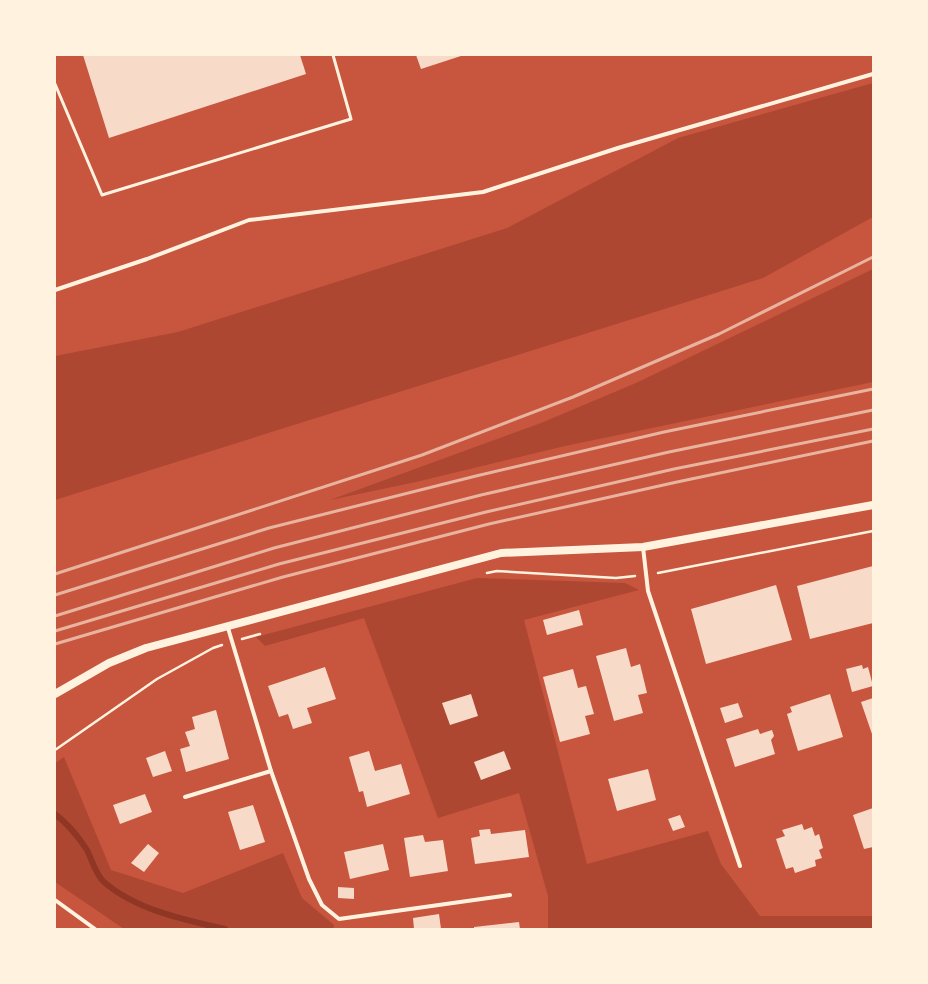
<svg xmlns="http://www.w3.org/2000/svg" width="928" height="984" font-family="'Fira Sans',sans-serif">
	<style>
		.green { fill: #ae4732 }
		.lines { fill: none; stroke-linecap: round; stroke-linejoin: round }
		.stream { stroke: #8f3625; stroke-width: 6 }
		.building { fill: #f7dbc8 }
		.path { stroke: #fff3e0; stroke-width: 2.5 }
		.service { stroke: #fff3e0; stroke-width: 3 }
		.minor { stroke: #fff3e0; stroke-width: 4 }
		.secondary { stroke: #fff3e0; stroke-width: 8 }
		.rail { stroke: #e9b49f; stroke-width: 3 }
	</style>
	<rect width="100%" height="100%" fill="#c8553d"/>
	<g class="green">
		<polygon points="873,83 873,217 763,278 55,500 55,356 178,332 507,228 678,138"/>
		<polygon points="873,269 873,382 565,446 416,482 330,500 541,423 636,383"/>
		<polygon points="477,578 625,583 639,590 524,620 587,864 708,831 721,864 760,916 873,916 873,929 548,929 548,896 519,793 438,818 364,618 265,646 256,637"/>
		<polygon points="64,757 111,870 183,893 283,853 302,898 334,925 333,929 124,929 55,882 55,763"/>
	</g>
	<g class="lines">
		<path class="stream" d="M55,814c13,10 23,22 32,36 5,10 9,25 17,32 32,28 81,38 121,47"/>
	</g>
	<g class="building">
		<polygon points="83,55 300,55 306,74 109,138"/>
		<polygon points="416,55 464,55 421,69"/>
		<polygon points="873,566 873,623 810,639 797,586"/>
		<polygon points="776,585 792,640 706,664 691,609"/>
		<polygon points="579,610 583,625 547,635 543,620"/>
		<polygon points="626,648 631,667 640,664 647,693 638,695 643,713 614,721 596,656"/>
		<polygon points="862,665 863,669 868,667 873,686 852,692 846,669"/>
		<polygon points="325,667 336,699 307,708 312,723 293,729 288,714 279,717 268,686"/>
		<polygon points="573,669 578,688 586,686 594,714 585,716 590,734 560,742 543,677"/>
		<polygon points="471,694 478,716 450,725 442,703"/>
		<polygon points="830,694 843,737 798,751 787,714 792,712 790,707"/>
		<polygon points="873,698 873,737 861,702"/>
		<polygon points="738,703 743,717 725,723 720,708"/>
		<polygon points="216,710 229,759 186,772 180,749 190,746 185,732 195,729 192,717"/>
		<polygon points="758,729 760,734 772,730 774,736 771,740 775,754 735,767 726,739"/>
		<polygon points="165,751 172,771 153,777 146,758"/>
		<polygon points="369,751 375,771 401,764 410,794 367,807 363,791 359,792 349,757"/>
		<polygon points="504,751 511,769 481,780 474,762"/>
		<polygon points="648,769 656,800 617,811 608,779"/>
		<polygon points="145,794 152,812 120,824 113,805"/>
		<polygon points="253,805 265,842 240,850 228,812"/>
		<polygon points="873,808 873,847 864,849 853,815"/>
		<polygon points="680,815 685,827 673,831 668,819"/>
		<polygon points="802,824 804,830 812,827 815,836 819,834 823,848 819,850 822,858 815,860 816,866 795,873 793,867 786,869 776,839 785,836 782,830"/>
		<polygon points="490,829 491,834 525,830 529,857 475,864 471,838 480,836 479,830"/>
		<polygon points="423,835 425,842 443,840 448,871 410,877 404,838"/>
		<polygon points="148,844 159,853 144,872 131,863"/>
		<polygon points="383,844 389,870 350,879 344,852"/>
		<polygon points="338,887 354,888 354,899 338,898"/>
		<polygon points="439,914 441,929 414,929 413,918"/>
		<polygon points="519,922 520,929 474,929 474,927"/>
	</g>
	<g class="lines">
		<g class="path">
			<polyline points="487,573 497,571 616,578 635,576"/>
			<polyline points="658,573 873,531"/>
			<polyline points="242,639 260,634"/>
			<polyline points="55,750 157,679 213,648 222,645"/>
		</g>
		<polyline class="service" points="55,84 102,195 351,119 333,55"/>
		<g class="minor">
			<polyline points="55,290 147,259 249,220 483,192 618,148 873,74"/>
			<polyline points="643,547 648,591 740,866"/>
			<polyline points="228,628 271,771 309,879 322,905 339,919 510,895"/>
			<polyline points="185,797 271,771"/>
			<polyline points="55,900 95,929"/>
		</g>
		<polyline class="secondary" points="55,694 109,663 146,648 501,553 643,547 873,505"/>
		<g class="rail">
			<polyline points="55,574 422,455 573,397 719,334 873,257"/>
			<polyline points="55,595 269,528 476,476 664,432 873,389"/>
			<polyline points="55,616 274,548 481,495 669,452 873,410"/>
			<polyline points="55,631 279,564 486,512 674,469 873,429"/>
			<polyline points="55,644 283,577 489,524 677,482 873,441"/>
		</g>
	</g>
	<rect width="928" height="984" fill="none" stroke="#fff3e0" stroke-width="112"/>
</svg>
